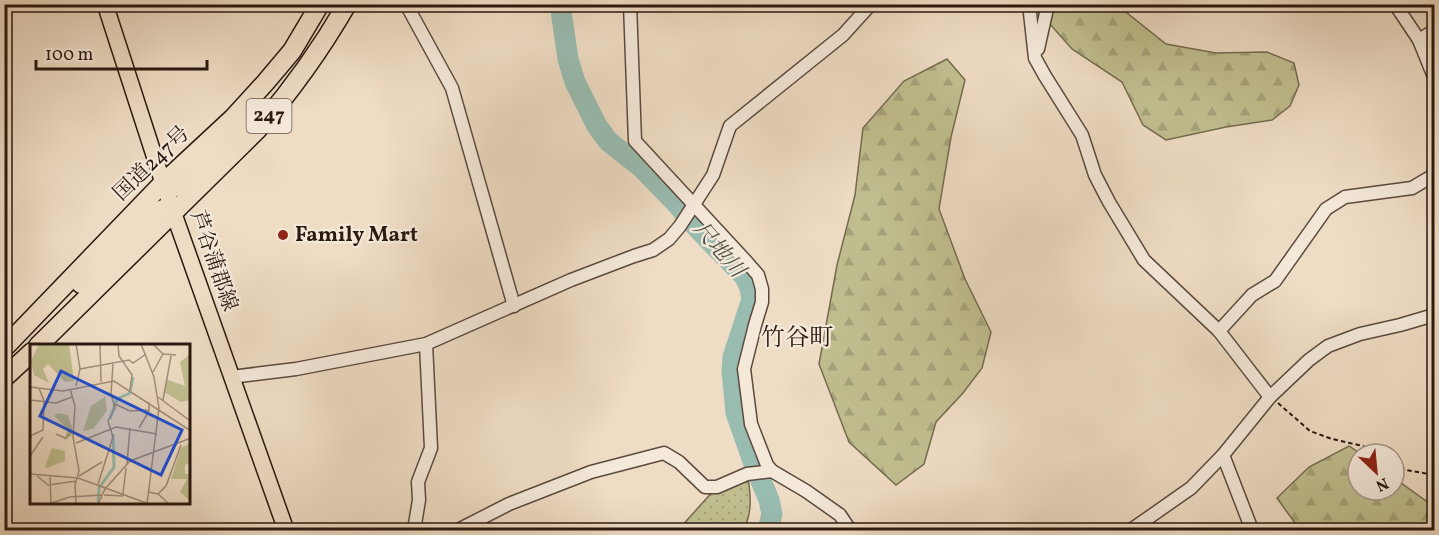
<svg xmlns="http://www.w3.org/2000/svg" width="1439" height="535" font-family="Vollkorn,'Noto Serif JP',serif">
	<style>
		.forest { fill: url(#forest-firs); stroke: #756c50; stroke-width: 1.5 }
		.park { fill: url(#park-dots); stroke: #756c50; stroke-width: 1.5 }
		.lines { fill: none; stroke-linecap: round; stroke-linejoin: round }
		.river { stroke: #99bcb1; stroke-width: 21 }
		.minor-casing { stroke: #5b4a3d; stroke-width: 15 }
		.major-casing { stroke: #2a1910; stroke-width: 18 }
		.highway-casing { stroke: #2a1910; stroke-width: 21 }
		.path { stroke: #2a1910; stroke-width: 2; stroke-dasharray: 4.5 3; stroke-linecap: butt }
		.minor { stroke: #f4e8d9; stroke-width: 12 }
		.major { stroke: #eedcc4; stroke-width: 15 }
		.highway { stroke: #eedcc4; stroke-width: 18 }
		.poi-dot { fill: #8f2418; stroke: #f4e8d9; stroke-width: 2 }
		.labels { text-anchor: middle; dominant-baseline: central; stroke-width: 4.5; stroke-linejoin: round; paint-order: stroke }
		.shield { fill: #f4e8d9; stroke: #67574c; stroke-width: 1.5 }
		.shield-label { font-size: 20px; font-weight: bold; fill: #2a1910 }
		.street-label { font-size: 21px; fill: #2a1910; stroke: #f4e8d9 }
		.poi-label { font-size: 21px; font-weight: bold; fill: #2a1910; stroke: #f4e8d9; text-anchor: start }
		.water-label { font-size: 22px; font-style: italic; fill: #515248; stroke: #f4e8d9 }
		.quarter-label { font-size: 24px; fill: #2a1910; stroke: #f4e8d9 }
		.inset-river { fill: none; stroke: #99bcb1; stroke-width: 3 }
		.inset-road { fill: none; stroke: #a08e7c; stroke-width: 1.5 }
		.view { fill: #1d4ed8; fill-opacity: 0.15; stroke: #1d4ed8; stroke-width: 3 }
		.inset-edge { fill: none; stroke: #2a1910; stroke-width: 3 }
	</style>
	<defs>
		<pattern id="forest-firs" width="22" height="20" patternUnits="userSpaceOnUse" patternTransform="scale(1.5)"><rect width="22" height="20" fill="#c0be8f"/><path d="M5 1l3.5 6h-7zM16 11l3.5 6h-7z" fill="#a5a37a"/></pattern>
		<pattern id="park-dots" width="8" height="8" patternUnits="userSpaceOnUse" patternTransform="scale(1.5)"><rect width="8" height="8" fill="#c0be8f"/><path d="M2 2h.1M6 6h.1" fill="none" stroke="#a5a37a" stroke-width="1.8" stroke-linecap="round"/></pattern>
	</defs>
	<rect width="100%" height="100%" fill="#eedcc4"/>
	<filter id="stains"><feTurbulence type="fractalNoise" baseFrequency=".00333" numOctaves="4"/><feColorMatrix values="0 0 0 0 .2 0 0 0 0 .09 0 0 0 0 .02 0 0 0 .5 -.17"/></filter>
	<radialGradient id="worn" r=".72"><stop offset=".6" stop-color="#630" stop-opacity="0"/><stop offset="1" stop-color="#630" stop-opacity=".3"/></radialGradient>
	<g class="forest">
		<polygon points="1040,5 1117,5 1166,44 1216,53 1267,52 1294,63 1299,85 1290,106 1272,120 1226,127 1166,140 1143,125 1122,82 1072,49 1041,14"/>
		<polygon points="947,59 965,80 951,137 939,209 965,279 991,332 982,368 963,393 936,422 924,464 896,485 849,442 819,364 837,265 855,195 863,128 904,81"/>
		<polygon points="1349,446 1361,454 1358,454 1358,490 1394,490 1394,478 1429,503 1434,504 1434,530 1300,530 1277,498 1309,467"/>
	</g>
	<path class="park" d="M748,477c3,21 4,34 -4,53h-64l-1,-1 36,-40z"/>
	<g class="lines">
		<polyline class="river" points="560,4 568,59 575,82 597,126 608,141 641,167 676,203 700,231 745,277 750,288 752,299 733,357 732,371 736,413 754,464 769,500 772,514 768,530"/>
		<defs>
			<g id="minor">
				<polyline points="406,4 452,88 514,306"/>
				<polyline points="630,4 635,141 744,259 758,275 762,289 762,302 755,325 744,369 751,424 767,465 772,471 806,491 840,515 850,530"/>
				<polyline points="1029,4 1035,58 1045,76 1082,135 1095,175 1109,202 1144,260 1219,331 1270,397"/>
				<polyline points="1395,4 1419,40 1434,77"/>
				<polyline points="1419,40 1434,31"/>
				<polyline points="1038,49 1048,4"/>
				<polyline points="1219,331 1252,295 1275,281 1326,209 1345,197 1412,188 1434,175"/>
				<polyline points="231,377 296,369 426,344 571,280 634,256 653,250 669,239 680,226 713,175 730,126 843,35 871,4"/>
				<polyline points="1223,455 1252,530"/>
				<polyline points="414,530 419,500 418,482 431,448 426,344"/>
				<polyline points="458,530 509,504 591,472 664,453 679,462 705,487 717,487 747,474 772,471"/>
				<polyline points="1131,530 1191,488 1223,455 1270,397 1309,360 1328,346 1360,334 1400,325 1434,315"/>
			</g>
			<polyline id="major" points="105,4 163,183 286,530"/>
			<g id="highway">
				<polyline points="165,184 173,188 191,176 248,121"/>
				<polyline points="81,284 108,260 153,213 166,208 174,213"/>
				<path d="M38,346l219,-216c34,-39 64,-81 90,-126"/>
				<polyline points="4,348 163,183 233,118 265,83 292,51 320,4"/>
				<polyline points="4,378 32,352"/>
			</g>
		</defs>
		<use href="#minor" class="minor-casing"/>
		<use href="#major" class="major-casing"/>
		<use href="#highway" class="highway-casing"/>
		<g class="path">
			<polyline points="1278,403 1310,431 1332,439 1363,446 1377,454"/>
			<polyline points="1394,464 1401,469 1434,475"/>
		</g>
		<use href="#minor" class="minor"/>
		<use href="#major" class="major"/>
		<use href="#highway" class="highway"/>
	</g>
	<circle class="poi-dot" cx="283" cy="235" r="6"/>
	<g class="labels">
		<rect class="shield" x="246.5" y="99" width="45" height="34" rx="4.5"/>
		<g class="shield-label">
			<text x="269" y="116">247</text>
		</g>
		<g class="street-label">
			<text transform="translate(152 164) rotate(-44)">国道247号</text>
			<text transform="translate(213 261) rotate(71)">芦谷蒲郡線</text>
		</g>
		<g class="poi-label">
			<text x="295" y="235">Family Mart</text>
		</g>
		<g class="water-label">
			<text transform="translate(718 250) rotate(49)">尺地川</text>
		</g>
		<g class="quarter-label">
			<text x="797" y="339">竹谷町</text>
		</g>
	</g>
	<g transform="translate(30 344)">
		<rect width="160" height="160" fill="#eedcc4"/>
		<path d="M22,104l13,3v10l-18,7 -2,-2z" fill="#c0be8f"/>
		<path d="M9,0h30l5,37 -9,1 -17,-18 -5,5 6,14 -15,-8 -3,-14zM160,3v53l-9,2 -17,-10 2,-13 19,7 -5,-24 8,-6zM75,53l2,14 -14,18 -10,2 8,-25zM28,69l10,2 4,12v8l-7,6 2,-13 -13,-12zM160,99v20l-5,2v9h5v27l-10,-9 7,-13h-16l10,-31z" fill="#c0be8f"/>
		<path class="inset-river" d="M80,75l7,-20 13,-6 3,-16M68,160l1,-16 15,-21 -1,-33"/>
		<path class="inset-road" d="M46,0l4,25 -4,17M70,0l1,38M88,0l1,12 13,19 -2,15M111,0l13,33 5,31 -12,96M123,0l10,10 13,1M50,25l49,-9 4,3 13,-9M123,28l10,-18M0,43l33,4 51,-10 77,50M40,45l5,17 -2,31 6,34 -4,14 1,19M128,53l31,23M0,56l26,3 16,-6M133,56l8,-44M85,60l15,7 18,-1M109,84l10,-17v-9M26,90l9,4 8,-7M0,92l13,-6 1,-29 -5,-13M46,99l40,-16 41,7M0,112l13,-19M97,120l3,-36M0,130l48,4 71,26M7,132l11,9 29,-4M20,132l1,27M49,132l23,-14M68,140l15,-47 -5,-16 7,-13 -4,-14 2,-30M119,148l9,2 11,10M93,150l3,-26M128,150l8,-8 15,-41M74,151l19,1M18,160l22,-7 32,-2M68,160l7,-15 25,-28 61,-23"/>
		<path class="view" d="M31,27l121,59 -21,45 -121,-59z"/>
		<rect width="160" height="160" class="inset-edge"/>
	</g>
	<rect width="1439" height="535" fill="none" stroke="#eedcc4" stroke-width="24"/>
	<rect x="6" y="6" width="1427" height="523" fill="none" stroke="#2a1910" stroke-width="3"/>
	<rect x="12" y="12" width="1415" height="511" fill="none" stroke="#2a1910" stroke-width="1.5"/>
	<g transform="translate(1376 472) rotate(154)"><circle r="28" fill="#f4e8d9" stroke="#a39589" stroke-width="1.5"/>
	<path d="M0-4.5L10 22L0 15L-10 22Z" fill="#8f2418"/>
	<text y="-9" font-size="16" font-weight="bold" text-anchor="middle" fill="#2a1910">N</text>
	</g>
	<path d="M36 60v9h171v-9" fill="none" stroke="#2a1910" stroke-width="3"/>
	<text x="45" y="60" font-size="18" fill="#2a1910" stroke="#f4e8d9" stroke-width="4.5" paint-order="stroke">100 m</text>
	<rect width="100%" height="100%" filter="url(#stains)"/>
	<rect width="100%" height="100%" fill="url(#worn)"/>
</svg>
